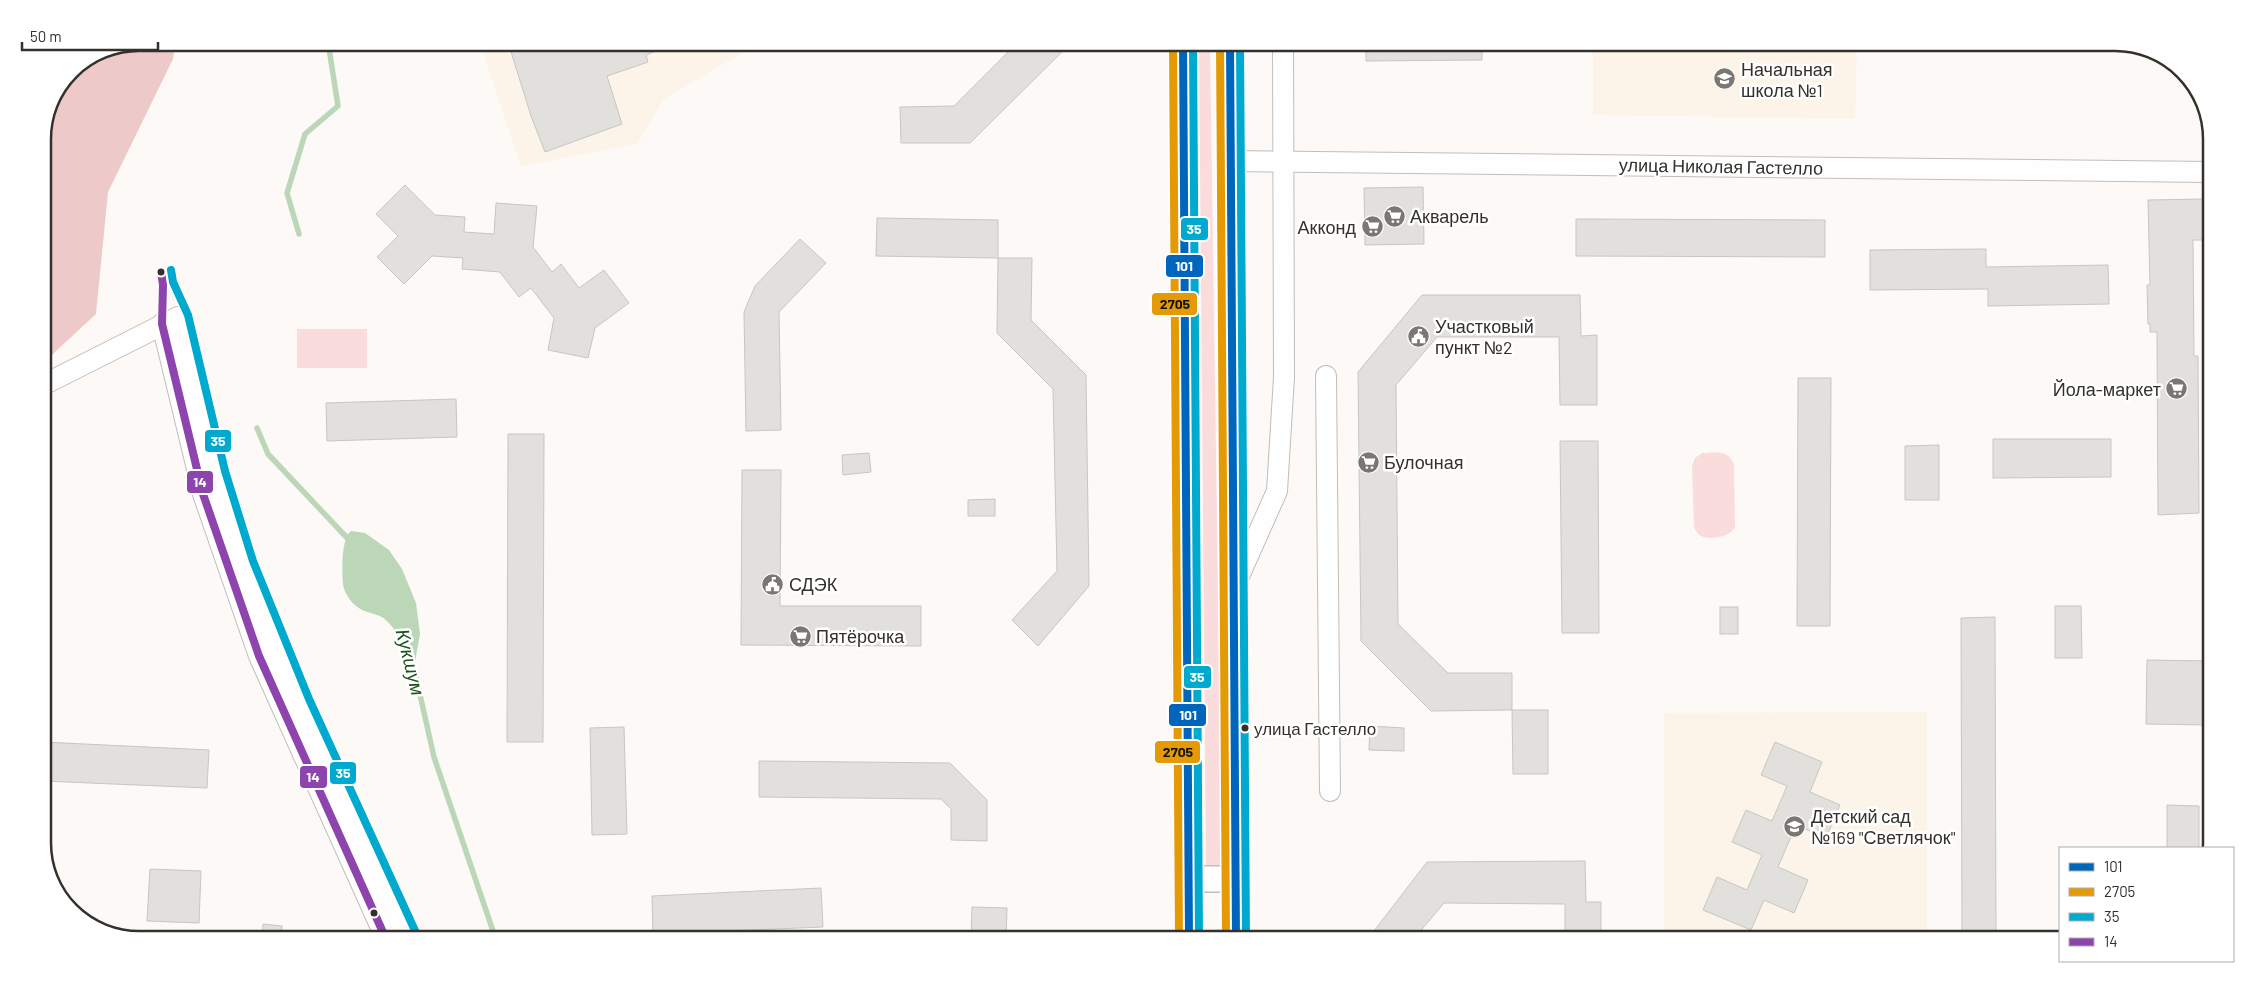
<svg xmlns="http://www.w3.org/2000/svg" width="2254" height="982" font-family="Barlow,sans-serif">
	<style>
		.built { fill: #fcf4e8 }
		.green { fill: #f9dcdb }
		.forest { fill: #edc9c9 }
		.water { fill: #bcd7b8 }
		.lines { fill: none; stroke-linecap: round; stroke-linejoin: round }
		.stream { stroke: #bcd7b8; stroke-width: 5.5 }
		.building { fill: #e1e0dd; stroke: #c7c6c2 }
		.minor-casing { stroke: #c1bebb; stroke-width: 22 }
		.major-casing { stroke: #c1bebb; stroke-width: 28 }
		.minor { stroke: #fffefe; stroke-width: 20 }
		.major { stroke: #fffefe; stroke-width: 25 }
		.bus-1-casing { stroke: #fff; stroke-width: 11 }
		.bus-2-casing { stroke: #fff; stroke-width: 11 }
		.bus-3-casing { stroke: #fff; stroke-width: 11 }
		.bus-4-casing { stroke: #fff; stroke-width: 11 }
		.bus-1 { stroke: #0065bd; stroke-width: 8 }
		.bus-2 { stroke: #e49a04; stroke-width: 8 }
		.bus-3 { stroke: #00a9ce; stroke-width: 8 }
		.bus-4 { stroke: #8e44ad; stroke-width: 8 }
		.bus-dot { fill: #34312c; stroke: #fff; stroke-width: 2 }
		.labels { text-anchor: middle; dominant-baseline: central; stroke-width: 5; stroke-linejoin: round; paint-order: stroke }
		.bus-label { font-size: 17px; fill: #34312c; stroke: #fff; text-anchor: start }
		.poi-label { font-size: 18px; fill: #34312c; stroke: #fff; text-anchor: start }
		.street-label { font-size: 18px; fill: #34312c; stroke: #fff }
		.water-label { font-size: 19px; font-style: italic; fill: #1d531b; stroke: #fff }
		.rim { fill: none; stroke: #34312c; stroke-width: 2.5 }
		.line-badge { stroke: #fff; stroke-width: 2 }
		.badge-label { font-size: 14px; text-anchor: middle; font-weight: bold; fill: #fff }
		.pale-badge-label { font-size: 14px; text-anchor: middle; font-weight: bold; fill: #111 }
	</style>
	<rect width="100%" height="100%" fill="#fcf9f6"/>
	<g class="built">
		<polygon points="480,43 759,42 759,43 664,99 637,144 521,166"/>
		<polygon points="1593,43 1857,43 1855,119 1593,115"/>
		<polygon points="1927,712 1927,939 1664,939 1664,713"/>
	</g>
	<g class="green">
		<polygon points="1199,43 1210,43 1222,866 1206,867"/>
		<rect x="297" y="329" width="70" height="39"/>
		<path d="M1702,453c14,0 25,-4 32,11l1,64c-6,9 -28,14 -37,6 -2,-2 -3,-5 -4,-7l-2,-61 3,-8z"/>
		<polygon points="1222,929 1222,939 1209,939 1209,930"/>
	</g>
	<polygon class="forest" points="139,43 175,43 173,59 108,192 96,314 43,363 43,133 50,102 71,71 102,50"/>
	<path class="water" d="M351,531l14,2 24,17 13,19 14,34 4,31 -4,22v19c-8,-18 -15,-40 -29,-54 -9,-9 -22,-7 -31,-15 -6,-5 -13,-15 -13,-23 -1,-13 -2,-44 8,-52z"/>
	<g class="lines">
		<g class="stream">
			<polyline points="299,234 287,193 305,134 338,106 328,42"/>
			<polyline points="257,428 268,454 350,541"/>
			<polyline points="414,668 434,757 494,934"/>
		</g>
	</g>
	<g class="building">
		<polygon points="508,42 674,42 674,44 646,55 648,62 607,76 622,124 545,152 531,116"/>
		<polygon points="1018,42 1072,42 970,143 901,143 900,107 954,106"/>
		<polygon points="1366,42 1482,42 1482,60 1366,61"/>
		<polygon points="405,185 435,215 465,217 464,232 494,234 496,203 537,206 533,247 552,272 561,264 579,288 604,270 629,303 595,328 588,358 548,350 554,318 531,288 519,297 500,272 462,269 463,258 432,256 404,284 377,257 398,236 376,214"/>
		<polygon points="1423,187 1424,244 1365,245 1364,188"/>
		<polygon points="2205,199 2205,240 2193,240 2194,356 2198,356 2199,513 2158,515 2157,332 2150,332 2150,324 2148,324 2147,285 2150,285 2148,200"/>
		<polygon points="877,218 998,220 998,258 876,256"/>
		<polygon points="1576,219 1825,220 1825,257 1576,256"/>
		<polygon points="800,239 826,263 779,312 781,430 746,431 744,312 755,286"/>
		<polygon points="1986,249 1986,267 2108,265 2109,304 1988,306 1988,289 1870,290 1870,250"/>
		<polygon points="998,258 1032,258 1031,320 1086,375 1089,586 1038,646 1012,620 1057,571 1053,389 997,333"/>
		<polygon points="1422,295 1580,295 1581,336 1597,335 1597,405 1560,405 1559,337 1437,337 1396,385 1398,624 1448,673 1512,673 1512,710 1431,711 1361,641 1358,372"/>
		<polygon points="1798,378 1831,378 1830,626 1797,626"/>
		<polygon points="456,399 457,437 327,441 326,403"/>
		<polygon points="508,434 544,434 543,742 507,742"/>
		<polygon points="1993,439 2111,439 2111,477 1993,478"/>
		<polygon points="1560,441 1598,441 1599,633 1562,633"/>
		<polygon points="1939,445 1939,500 1905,500 1905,446"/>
		<polygon points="869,453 871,472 843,475 842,455"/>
		<polygon points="742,470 781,470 780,606 921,606 921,646 741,645"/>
		<polygon points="995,499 995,516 968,516 968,500"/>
		<polygon points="2055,606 2081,606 2082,658 2055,658"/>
		<rect x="1720" y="607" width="18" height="27"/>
		<polygon points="1995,617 1996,940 1962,940 1961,618"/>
		<polygon points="2147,660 2211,661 2211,725 2146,724"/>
		<polygon points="1512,710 1548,710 1548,774 1513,774"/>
		<polygon points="1370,726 1404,728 1404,751 1369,750"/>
		<polygon points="624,727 627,834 592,835 590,728"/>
		<polygon points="43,742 209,750 207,788 43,781"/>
		<polygon points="1775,742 1822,762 1810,792 1840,805 1826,838 1796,825 1778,867 1808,880 1794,913 1764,900 1751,930 1703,910 1717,877 1747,890 1762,855 1732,842 1746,810 1772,821 1787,786 1761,775"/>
		<polygon points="759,761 950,763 987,800 987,841 951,840 951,809 941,799 759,797"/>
		<polygon points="2167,805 2199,806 2199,848 2167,848"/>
		<polygon points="1585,861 1586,902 1601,902 1601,940 1565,940 1565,904 1444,903 1413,940 1367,940 1427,862"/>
		<polygon points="150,869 201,871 199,923 147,921"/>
		<polygon points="821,888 823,927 653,934 652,896"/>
		<polygon points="972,907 1007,908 1006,940 971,940"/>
		<polygon points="263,924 282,926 281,940 261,940"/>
	</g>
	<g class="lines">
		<defs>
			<g id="minor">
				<polyline points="1230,161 2211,172"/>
				<polyline points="162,324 203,494 259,656 386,939"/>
				<polyline points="1326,376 1330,791"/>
				<path d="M43,385l135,-68c19,83 37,167 66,248 46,128 108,251 164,374"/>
				<polyline points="1236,583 1277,491 1284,377 1283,42"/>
			</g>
			<g id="major">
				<polyline points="1183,42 1186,700 1189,939"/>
				<polyline points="1230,42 1236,939"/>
				<polyline points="1188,879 1236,879"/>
			</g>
		</defs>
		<use href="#minor" class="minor-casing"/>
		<use href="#major" class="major-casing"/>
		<use href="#minor" class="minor"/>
		<use href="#major" class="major"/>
		<defs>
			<g id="bus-1">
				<polyline points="1183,42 1189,939"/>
				<polyline points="1230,42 1236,939"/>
			</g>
			<g id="bus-2">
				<polyline points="1173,42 1179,939"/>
				<polyline points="1220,42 1226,939"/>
			</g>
			<g id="bus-3">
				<polyline points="1193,42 1199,939"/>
				<polyline points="1240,42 1246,939"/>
				<polyline points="171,270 173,282 188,315 225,471 253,561 309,699 417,935"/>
			</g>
			<polyline id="bus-4" points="161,272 163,285 162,324 203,494 259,656 386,939"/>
		</defs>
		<use href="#bus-1" class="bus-1-casing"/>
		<use href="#bus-2" class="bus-2-casing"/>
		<use href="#bus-3" class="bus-3-casing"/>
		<use href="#bus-4" class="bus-4-casing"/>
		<use href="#bus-1" class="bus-1"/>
		<use href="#bus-2" class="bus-2"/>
		<use href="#bus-3" class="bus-3"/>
		<use href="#bus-4" class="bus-4"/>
	</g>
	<defs>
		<symbol id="school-disc" viewBox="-11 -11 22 22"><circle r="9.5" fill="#7a7773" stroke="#fff"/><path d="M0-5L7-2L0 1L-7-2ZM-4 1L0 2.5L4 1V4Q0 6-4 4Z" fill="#fff"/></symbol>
		<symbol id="supermarket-disc" viewBox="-11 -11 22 22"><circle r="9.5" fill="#7a7773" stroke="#fff"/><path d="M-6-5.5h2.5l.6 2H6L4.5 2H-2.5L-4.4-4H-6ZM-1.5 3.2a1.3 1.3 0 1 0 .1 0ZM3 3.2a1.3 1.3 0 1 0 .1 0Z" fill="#fff"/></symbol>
		<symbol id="civic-disc" viewBox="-11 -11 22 22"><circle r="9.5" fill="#7a7773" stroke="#fff"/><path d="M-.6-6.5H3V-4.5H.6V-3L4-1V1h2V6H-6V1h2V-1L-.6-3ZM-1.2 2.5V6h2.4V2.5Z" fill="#fff"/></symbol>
	</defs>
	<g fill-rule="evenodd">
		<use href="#school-disc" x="1712" y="66" width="25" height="25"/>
		<use href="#supermarket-disc" x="1382" y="204" width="25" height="25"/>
		<use href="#supermarket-disc" x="1360" y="214" width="25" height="25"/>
		<use href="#civic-disc" x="1406" y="324" width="25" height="25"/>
		<use href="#supermarket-disc" x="2164" y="376" width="25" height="25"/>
		<use href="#supermarket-disc" x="1356" y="450" width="25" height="25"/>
		<use href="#civic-disc" x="760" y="572" width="25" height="25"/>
		<use href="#supermarket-disc" x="788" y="624" width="25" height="25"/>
		<use href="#school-disc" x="1782" y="814" width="25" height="25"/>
	</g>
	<g class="bus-dot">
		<circle cx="161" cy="272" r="4.5"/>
		<circle cx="1245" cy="728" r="4.5"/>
		<circle cx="374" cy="913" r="4.5"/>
	</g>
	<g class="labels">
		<g class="bus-label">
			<text x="1254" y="728">улица Гастелло</text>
		</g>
		<g class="poi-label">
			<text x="1741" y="69">Начальная<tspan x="1741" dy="21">школа №1</tspan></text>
			<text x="1410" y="216">Акварель</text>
			<text x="1356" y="227" text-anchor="end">Акконд</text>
			<text x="1435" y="326">Участковый<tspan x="1435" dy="21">пункт №2</tspan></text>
			<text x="2161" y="389" text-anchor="end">Йола-маркет</text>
			<text x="1384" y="462">Булочная</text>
			<text x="789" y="584">СДЭК</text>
			<text x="816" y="636">Пятёрочка</text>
			<text x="1811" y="816">Детский сад<tspan x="1811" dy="21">№169 "Светлячок"</tspan></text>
		</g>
		<g class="street-label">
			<text transform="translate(1721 166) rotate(1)">улица Николая Гастелло</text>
		</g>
		<g class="water-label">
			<text transform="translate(411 662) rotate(76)">Кукшум</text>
		</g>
	</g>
	<path d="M0 0H2254V982H0ZM139 51H2115A88 88 0 0 1 2203 139V843A88 88 0 0 1 2115 931H139A88 88 0 0 1 51 843V139A88 88 0 0 1 139 51Z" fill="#fff" fill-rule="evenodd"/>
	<path class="rim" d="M139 51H2115A88 88 0 0 1 2203 139V843A88 88 0 0 1 2115 931H139A88 88 0 0 1 51 843V139A88 88 0 0 1 139 51Z"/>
	<g class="line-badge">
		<rect x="1180" y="217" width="29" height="24" rx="5" fill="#00a9ce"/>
		<rect x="1165" y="254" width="39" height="24" rx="5" fill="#0065bd"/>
		<rect x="1151" y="292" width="47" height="24" rx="5" fill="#e49a04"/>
		<rect x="204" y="429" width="28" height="24" rx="5" fill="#00a9ce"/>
		<rect x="186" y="470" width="28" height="24" rx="5" fill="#8e44ad"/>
		<rect x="1183" y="665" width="29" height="24" rx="5" fill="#00a9ce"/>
		<rect x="1168" y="703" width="39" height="24" rx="5" fill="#0065bd"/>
		<rect x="1154" y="740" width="47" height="24" rx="5" fill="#e49a04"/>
		<rect x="329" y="761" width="28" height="24" rx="5" fill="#00a9ce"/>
		<rect x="299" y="765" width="29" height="24" rx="5" fill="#8e44ad"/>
	</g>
	<g class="badge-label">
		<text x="1194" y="234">35</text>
		<text x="1184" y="271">101</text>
		<text x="218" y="446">35</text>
		<text x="200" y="487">14</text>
		<text x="1197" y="682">35</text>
		<text x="1188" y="720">101</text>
		<text x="343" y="778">35</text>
		<text x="313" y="782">14</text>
	</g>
	<g class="pale-badge-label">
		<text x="1175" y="309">2705</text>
		<text x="1178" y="757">2705</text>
	</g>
	<rect x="2059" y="847" width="175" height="115" fill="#ffffff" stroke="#aeadab"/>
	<rect x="2069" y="863" width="25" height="8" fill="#0065bd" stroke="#aeadab"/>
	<text x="2104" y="872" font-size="15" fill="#34312c">101</text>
	<rect x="2069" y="888" width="25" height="8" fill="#e49a04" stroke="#aeadab"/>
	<text x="2104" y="897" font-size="15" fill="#34312c">2705</text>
	<rect x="2069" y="913" width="25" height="8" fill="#00a9ce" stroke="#aeadab"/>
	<text x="2104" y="922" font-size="15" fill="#34312c">35</text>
	<rect x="2069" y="938" width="25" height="8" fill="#8e44ad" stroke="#aeadab"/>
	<text x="2104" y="947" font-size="15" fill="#34312c">14</text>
	<path d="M22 42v8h136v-8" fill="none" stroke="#34312c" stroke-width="2.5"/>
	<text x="30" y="42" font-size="15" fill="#34312c" stroke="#ffffff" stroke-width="4" paint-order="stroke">50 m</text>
</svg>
